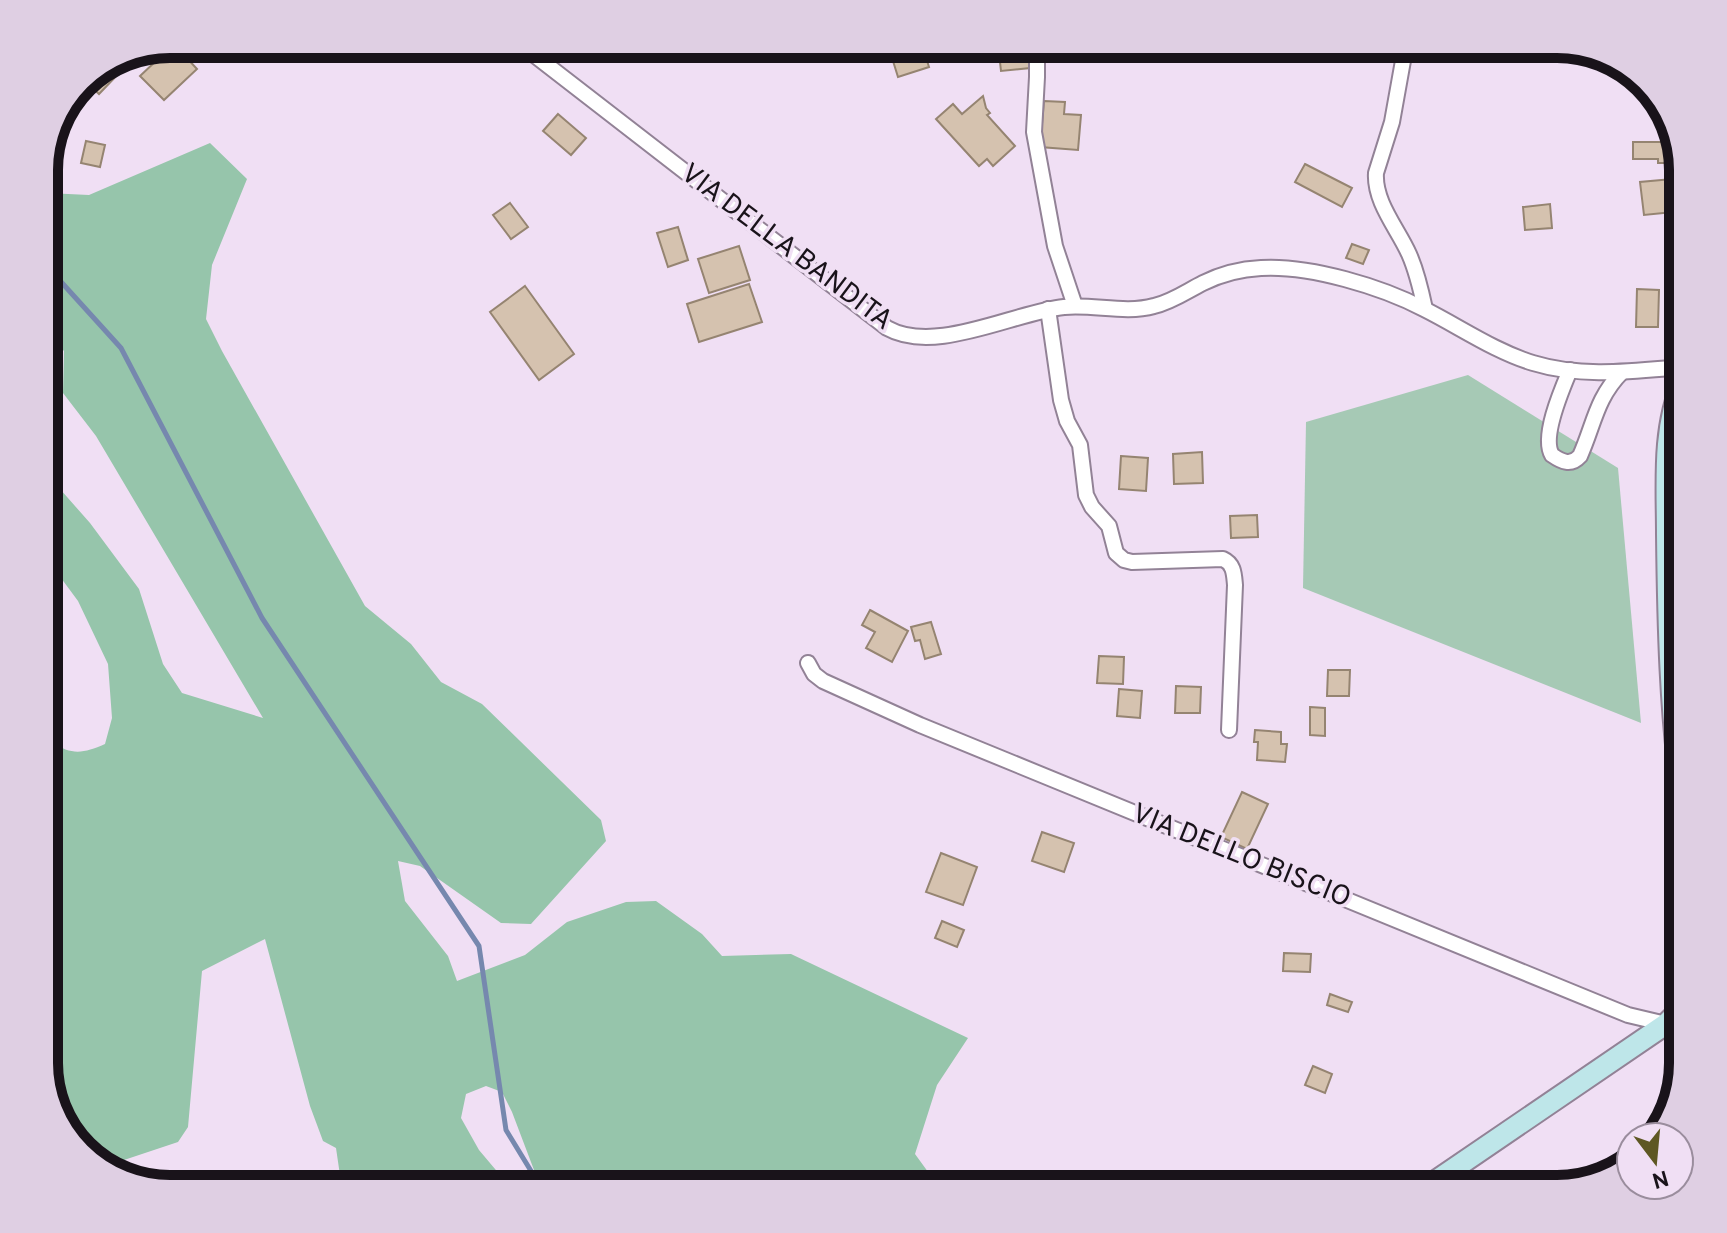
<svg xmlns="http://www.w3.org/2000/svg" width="1727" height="1233" font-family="Overpass,sans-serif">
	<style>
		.green { fill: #a6c9b5 }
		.forest { fill: #96c5ab }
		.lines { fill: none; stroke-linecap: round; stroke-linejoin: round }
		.stream { stroke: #7688ae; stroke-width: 5 }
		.building { fill: #d5c2af; stroke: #958471; stroke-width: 2 }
		.street-casing { stroke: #928296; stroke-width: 18 }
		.secondary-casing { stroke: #928296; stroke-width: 24 }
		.street { stroke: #fff; stroke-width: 14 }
		.secondary { stroke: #bee6e9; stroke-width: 20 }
		.labels { text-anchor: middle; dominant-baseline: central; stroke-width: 7; stroke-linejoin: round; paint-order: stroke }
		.street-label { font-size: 28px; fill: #19131a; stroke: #f0dff4 }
		.rim { fill: none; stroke: #19131a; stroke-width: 10 }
	</style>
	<rect width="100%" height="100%" fill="#f0dff4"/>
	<polygon class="green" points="1468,375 1618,468 1641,723 1303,588 1306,422"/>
	<path class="forest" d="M210,143l37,36 -35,86 -6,54 16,32 143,255 46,38 30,38 41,22 119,116 5,21 -75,83 -30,-1 -81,-57 -22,-5 7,40 43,55 9,25 68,-26 42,-33 59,-20 30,-1 46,33 20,22 69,-2 177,84 -31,47 -22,69 16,22 15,13h-389l-23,-19 -22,-58 -10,-20 -16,-6 -20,8 -5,24 18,32 33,39h-170l-6,-41 -13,-7 -13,-35 -45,-167 -63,32 -14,156 -10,15 -75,25 -9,-4 -37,-44 -13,-48v-359l8,30c20,14 32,11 53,2l7,-26 -4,-54 -30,-63 -34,-46v-88l16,22 30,34 49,66 24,75 19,29 81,25 -167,-282 -33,-43 1,-42 -20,-21v-140l3,3 42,2z"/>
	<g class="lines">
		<polyline class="stream" points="44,263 121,348 262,618 479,946 506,1130 542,1189"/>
	</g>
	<g class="building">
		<polygon points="174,44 197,69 164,100 140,76"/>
		<polygon points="998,44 1028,44 1030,68 1001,71"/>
		<polygon points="1042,44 1074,44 1075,55 1043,59"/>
		<polygon points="924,51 929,67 898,77 893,61"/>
		<polygon points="114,65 121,71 99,94 84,80 88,75"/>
		<polygon points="983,96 986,108 990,113 987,115 1015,146 993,166 987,159 979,166 936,119 953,104 962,114"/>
		<polygon points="1044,101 1065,102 1064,114 1081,115 1078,150 1040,147"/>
		<polygon points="558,114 586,138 571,155 543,131"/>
		<polygon points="86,141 105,145 100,167 81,163"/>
		<polygon points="1633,142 1676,142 1682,163 1658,163 1658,159 1633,159"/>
		<polygon points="1305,164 1352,188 1342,207 1295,182"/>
		<polygon points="1683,178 1683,211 1644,215 1640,182"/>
		<polygon points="510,203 528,227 511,239 493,215"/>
		<polygon points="1550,204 1552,228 1525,230 1523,207"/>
		<polygon points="678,227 688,260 668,267 657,233"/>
		<polygon points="1352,244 1369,250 1363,264 1346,258"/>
		<polygon points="739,246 750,280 709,293 698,259"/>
		<polygon points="749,284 762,322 699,342 687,304"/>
		<polygon points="525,286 574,354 539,380 490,312"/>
		<polygon points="1637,289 1659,290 1658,327 1636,327"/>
		<polygon points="1683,306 1683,330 1674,330 1673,307"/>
		<polygon points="1202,452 1203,483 1174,484 1173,454"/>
		<polygon points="1121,456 1148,458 1146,491 1119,489"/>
		<polygon points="1257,515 1258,537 1231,538 1230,516"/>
		<polygon points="870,610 908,631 892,662 866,648 875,632 862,625"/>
		<polygon points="931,622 941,654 925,659 920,640 915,641 911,627"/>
		<polygon points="1099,656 1124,657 1123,684 1097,683"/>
		<polygon points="1328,670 1350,670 1349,696 1327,696"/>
		<polygon points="1176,686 1201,687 1200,713 1175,713"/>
		<polygon points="1119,689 1142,691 1140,718 1117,716"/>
		<polygon points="1310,707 1325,708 1325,736 1310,735"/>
		<polygon points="1255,730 1281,732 1281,744 1287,744 1285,762 1257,760 1258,742 1254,742"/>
		<polygon points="1242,792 1268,804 1247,849 1221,837"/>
		<polygon points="1042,832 1074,843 1064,872 1032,861"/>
		<polygon points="941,853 977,867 963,905 926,892"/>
		<polygon points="942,921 964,930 957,947 935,938"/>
		<polygon points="1284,953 1311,954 1310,972 1283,971"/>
		<polygon points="1330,994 1352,1002 1348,1012 1327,1005"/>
		<polygon points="1313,1066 1332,1074 1325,1093 1305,1085"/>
		<polygon points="1256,1177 1287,1189 1252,1189"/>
	</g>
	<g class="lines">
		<defs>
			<g id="street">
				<path d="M520,44l367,284c48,27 125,-15 177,-21 30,-3 61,7 90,-1 18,-4 33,-15 49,-23 18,-9 38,-14 58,-15 49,-3 121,19 163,41 36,18 70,42 109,54 49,15 100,8 150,4"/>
				<polyline points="1037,44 1037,77 1034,132 1055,246 1075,306"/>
				<path d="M1406,44l-14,78 -16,51c-2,29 22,56 33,81 8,18 12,36 16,55"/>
				<path d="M1048,309l13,91 6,21 13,24 6,50 6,12 17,19 7,27 8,7 8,2 91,-3c11,5 11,15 12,26l-6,145"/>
				<path d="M1570,370c-8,19 -29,67 -18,85 10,7 19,11 28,1 14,-31 16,-58 42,-84"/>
				<polyline points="808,663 814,674 823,681 920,725 1628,1015 1666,1024 1683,1035"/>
			</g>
			<g id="secondary">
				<path d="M1683,382c-21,46 -16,103 -16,152 1,89 3,180 16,269"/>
				<polyline points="1424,1189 1666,1024 1683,1007"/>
			</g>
		</defs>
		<use href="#street" class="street-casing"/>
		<use href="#secondary" class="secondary-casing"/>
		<use href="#street" class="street"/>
		<use href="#secondary" class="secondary"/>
	</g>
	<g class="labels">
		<g class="street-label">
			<text transform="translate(786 248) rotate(37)">VIA DELLA BANDITA</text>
			<text transform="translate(1241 857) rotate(22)">VIA DELLO BISCIO</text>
		</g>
	</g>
	<path d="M0 0H1727V1233H0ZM170 58H1557A112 112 0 0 1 1669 170V1063A112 112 0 0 1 1557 1175H170A112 112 0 0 1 58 1063V170A112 112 0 0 1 170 58Z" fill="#dfcfe3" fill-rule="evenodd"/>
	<path class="rim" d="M170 58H1557A112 112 0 0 1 1669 170V1063A112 112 0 0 1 1557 1175H170A112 112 0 0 1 58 1063V170A112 112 0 0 1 170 58Z"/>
	<g transform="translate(1655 1161) rotate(164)"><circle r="38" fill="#f0dff4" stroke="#9a8d9d" stroke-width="2"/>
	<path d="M0-6L14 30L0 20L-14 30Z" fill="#5e5723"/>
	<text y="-12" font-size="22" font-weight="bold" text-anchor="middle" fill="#19131a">N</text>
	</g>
</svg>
